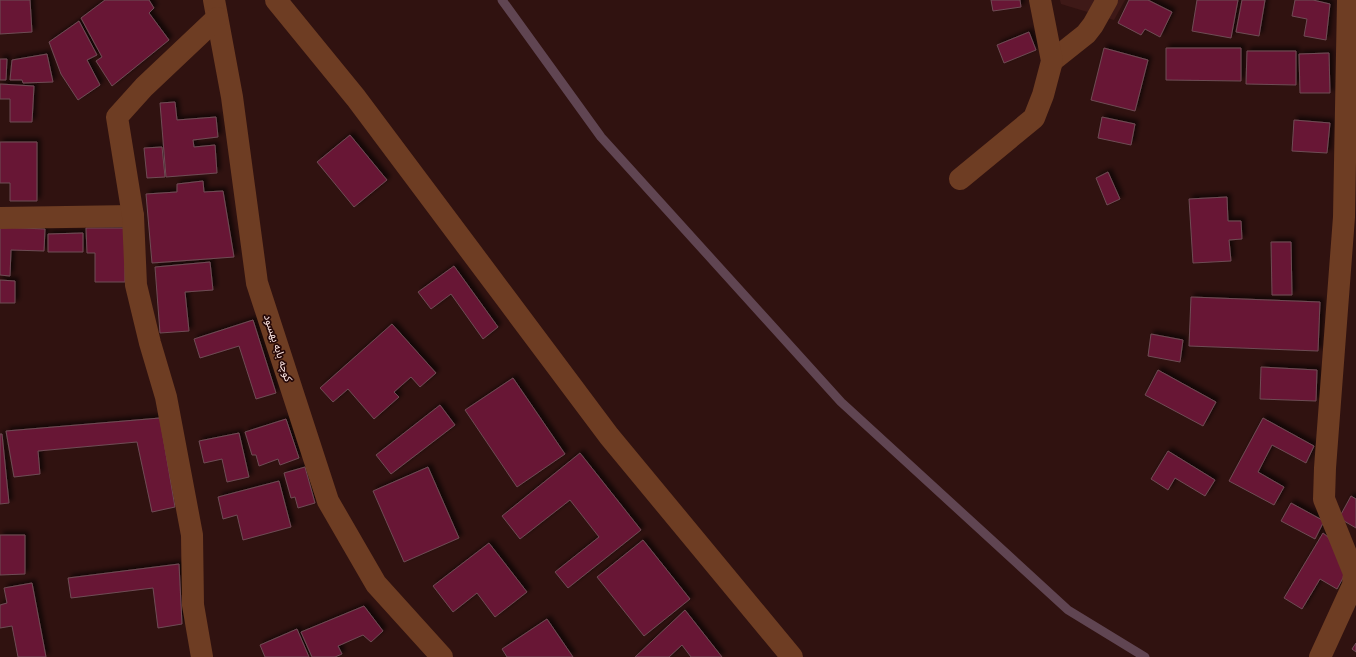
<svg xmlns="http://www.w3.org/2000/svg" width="1356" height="657" font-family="Georgia,'Noto Sans Arabic',serif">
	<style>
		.built { fill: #3e1917 }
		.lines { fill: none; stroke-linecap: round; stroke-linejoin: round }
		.stream { stroke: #604552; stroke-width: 9 }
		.building { fill: #681735; stroke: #6f4c55; filter: url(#shadow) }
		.street { stroke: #6e3d23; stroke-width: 22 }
		.labels { text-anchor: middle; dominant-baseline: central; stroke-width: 3.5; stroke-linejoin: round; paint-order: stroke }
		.street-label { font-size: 11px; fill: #fde6e4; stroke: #260908 }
	</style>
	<defs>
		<filter id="shadow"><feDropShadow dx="3.5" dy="-3.5" stdDeviation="2" flood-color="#0009"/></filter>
	</defs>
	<rect width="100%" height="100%" fill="#301210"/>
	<polygon class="built" points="1060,0 1125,0 1114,20 1061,4"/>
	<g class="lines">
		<polyline class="stream" points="502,0 601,137 841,402 1068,610 1145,657"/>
	</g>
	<g class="building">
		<polygon points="0,0 30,0 32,32 0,34"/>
		<polygon points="105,0 149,0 154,8 149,13 169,40 112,86 96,61 102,57 81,18"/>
		<polygon points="991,0 1020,0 1021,7 993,11"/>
		<polygon points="1129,0 1148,0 1172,12 1160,37 1145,29 1141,35 1118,23"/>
		<polygon points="1197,0 1238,0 1231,38 1192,31"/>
		<polygon points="1242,0 1265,0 1259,36 1236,32"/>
		<polygon points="1295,0 1313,0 1330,4 1326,40 1304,36 1307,19 1292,16"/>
		<polygon points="79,21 97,55 87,60 100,85 78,100 61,74 49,42"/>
		<polygon points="1029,32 1036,50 1004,63 997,45"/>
		<polygon points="1104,48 1148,60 1135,111 1091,100"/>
		<polygon points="1166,48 1241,48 1241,81 1166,80"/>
		<polygon points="1247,51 1296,51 1296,85 1246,84"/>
		<polygon points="1329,53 1330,93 1300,93 1299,54"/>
		<polygon points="47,54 53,82 23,83 22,80 10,80 12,60"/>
		<polygon points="0,59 7,59 6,80 0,80"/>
		<polygon points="0,84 34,86 32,122 10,122 10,99 0,99"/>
		<polygon points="175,102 177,120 216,117 218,137 193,140 194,147 215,145 217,173 166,177 160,103"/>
		<polygon points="1102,117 1135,124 1131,145 1098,138"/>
		<polygon points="1294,120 1330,123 1327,153 1292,151"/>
		<polygon points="350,135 387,180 354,207 317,162"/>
		<polygon points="0,142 37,142 37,201 10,201 10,183 0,183"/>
		<polygon points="162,147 165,177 147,178 144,148"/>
		<polygon points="1108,172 1120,199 1107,205 1096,178"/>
		<polygon points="203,181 204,192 223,191 234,257 152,263 146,194 177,192 177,184"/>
		<polygon points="1227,197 1228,221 1241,221 1242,239 1229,240 1231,261 1193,263 1189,199"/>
		<polygon points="0,227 45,229 44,251 11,250 10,276 0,275"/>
		<polygon points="86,228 125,228 125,282 95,282 95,253 87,253"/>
		<polygon points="83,233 83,252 48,252 48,234"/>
		<polygon points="1271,242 1291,242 1292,295 1272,295"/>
		<polygon points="210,262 213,290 185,292 189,331 160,333 155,267"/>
		<polygon points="454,266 498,327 483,339 451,294 431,309 418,292"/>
		<polygon points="0,280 15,281 15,303 0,303"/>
		<polygon points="1191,297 1320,302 1318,351 1189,346"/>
		<polygon points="253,320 276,393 256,399 239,346 200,358 194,339"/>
		<polygon points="392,324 436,373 420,387 411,377 394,392 399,397 374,419 348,389 333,402 320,388"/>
		<polygon points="1151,334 1183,340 1180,362 1148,356"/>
		<polygon points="1261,367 1317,370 1316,401 1260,399"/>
		<polygon points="1158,370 1216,402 1203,426 1145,395"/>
		<polygon points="513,378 565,454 517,487 465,410"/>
		<polygon points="440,405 455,425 391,474 376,455"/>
		<polygon points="160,418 175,507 152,512 137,442 38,451 40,474 14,477 6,431"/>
		<polygon points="1263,418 1314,446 1306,463 1272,445 1258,472 1284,487 1274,505 1229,481"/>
		<polygon points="286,419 299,458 280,465 278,459 259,466 256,455 252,455 245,432"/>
		<polygon points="239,433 249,477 227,482 222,459 204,463 199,441"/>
		<polygon points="0,434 2,434 9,503 0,504"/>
		<polygon points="1168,451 1215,480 1205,496 1175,478 1168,490 1151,479"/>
		<polygon points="580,453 641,530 568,588 555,572 599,537 570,500 520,539 502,516"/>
		<polygon points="305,467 315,503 298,508 295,497 291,498 284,473"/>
		<polygon points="428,467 459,538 404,562 373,491"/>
		<polygon points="279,481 291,527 243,540 237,515 223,519 218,497"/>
		<polygon points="1351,496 1356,499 1356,528 1339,518"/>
		<polygon points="1291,503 1324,521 1315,539 1281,521"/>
		<polygon points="1323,533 1328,537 1345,568 1343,578 1337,589 1320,579 1302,609 1284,598"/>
		<polygon points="0,535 25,535 25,574 0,575"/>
		<polygon points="643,540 690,599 644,636 597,577"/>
		<polygon points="489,543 527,592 495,617 477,593 453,612 433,586"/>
		<polygon points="179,564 182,624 158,628 153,588 71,598 68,578"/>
		<polygon points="32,583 46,657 18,657 12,626 0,628 0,605 7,603 4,588"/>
		<polygon points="364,606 383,631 371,642 363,635 338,646 342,654 335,657 312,657 301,632"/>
		<polygon points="685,610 722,657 691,657 682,645 669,657 635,657"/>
		<polygon points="547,619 573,657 507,657 502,649"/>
		<polygon points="297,629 309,657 265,657 260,645"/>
		<polygon points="1356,643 1356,652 1352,649"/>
	</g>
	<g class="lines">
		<g class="street">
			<polyline points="214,0 232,97 257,283 328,501 376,584 442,657"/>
			<polyline points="276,0 356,98 609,436 792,657"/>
			<polyline points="1052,61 1086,34 1093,25 1107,0"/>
			<polyline points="960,179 1034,118 1043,95 1052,61 1040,0"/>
			<polyline points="0,218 133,216"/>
			<polyline points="202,657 193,605 192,535 166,397 150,343 136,285 133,216 117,117 144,87 217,18"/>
			<polyline points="1320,657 1353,585 1354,573 1324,499 1325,468 1344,217 1348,0"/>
		</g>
	</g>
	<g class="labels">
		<g class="street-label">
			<text transform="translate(278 348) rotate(72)">کوچه بابه بهسود</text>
		</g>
	</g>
</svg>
